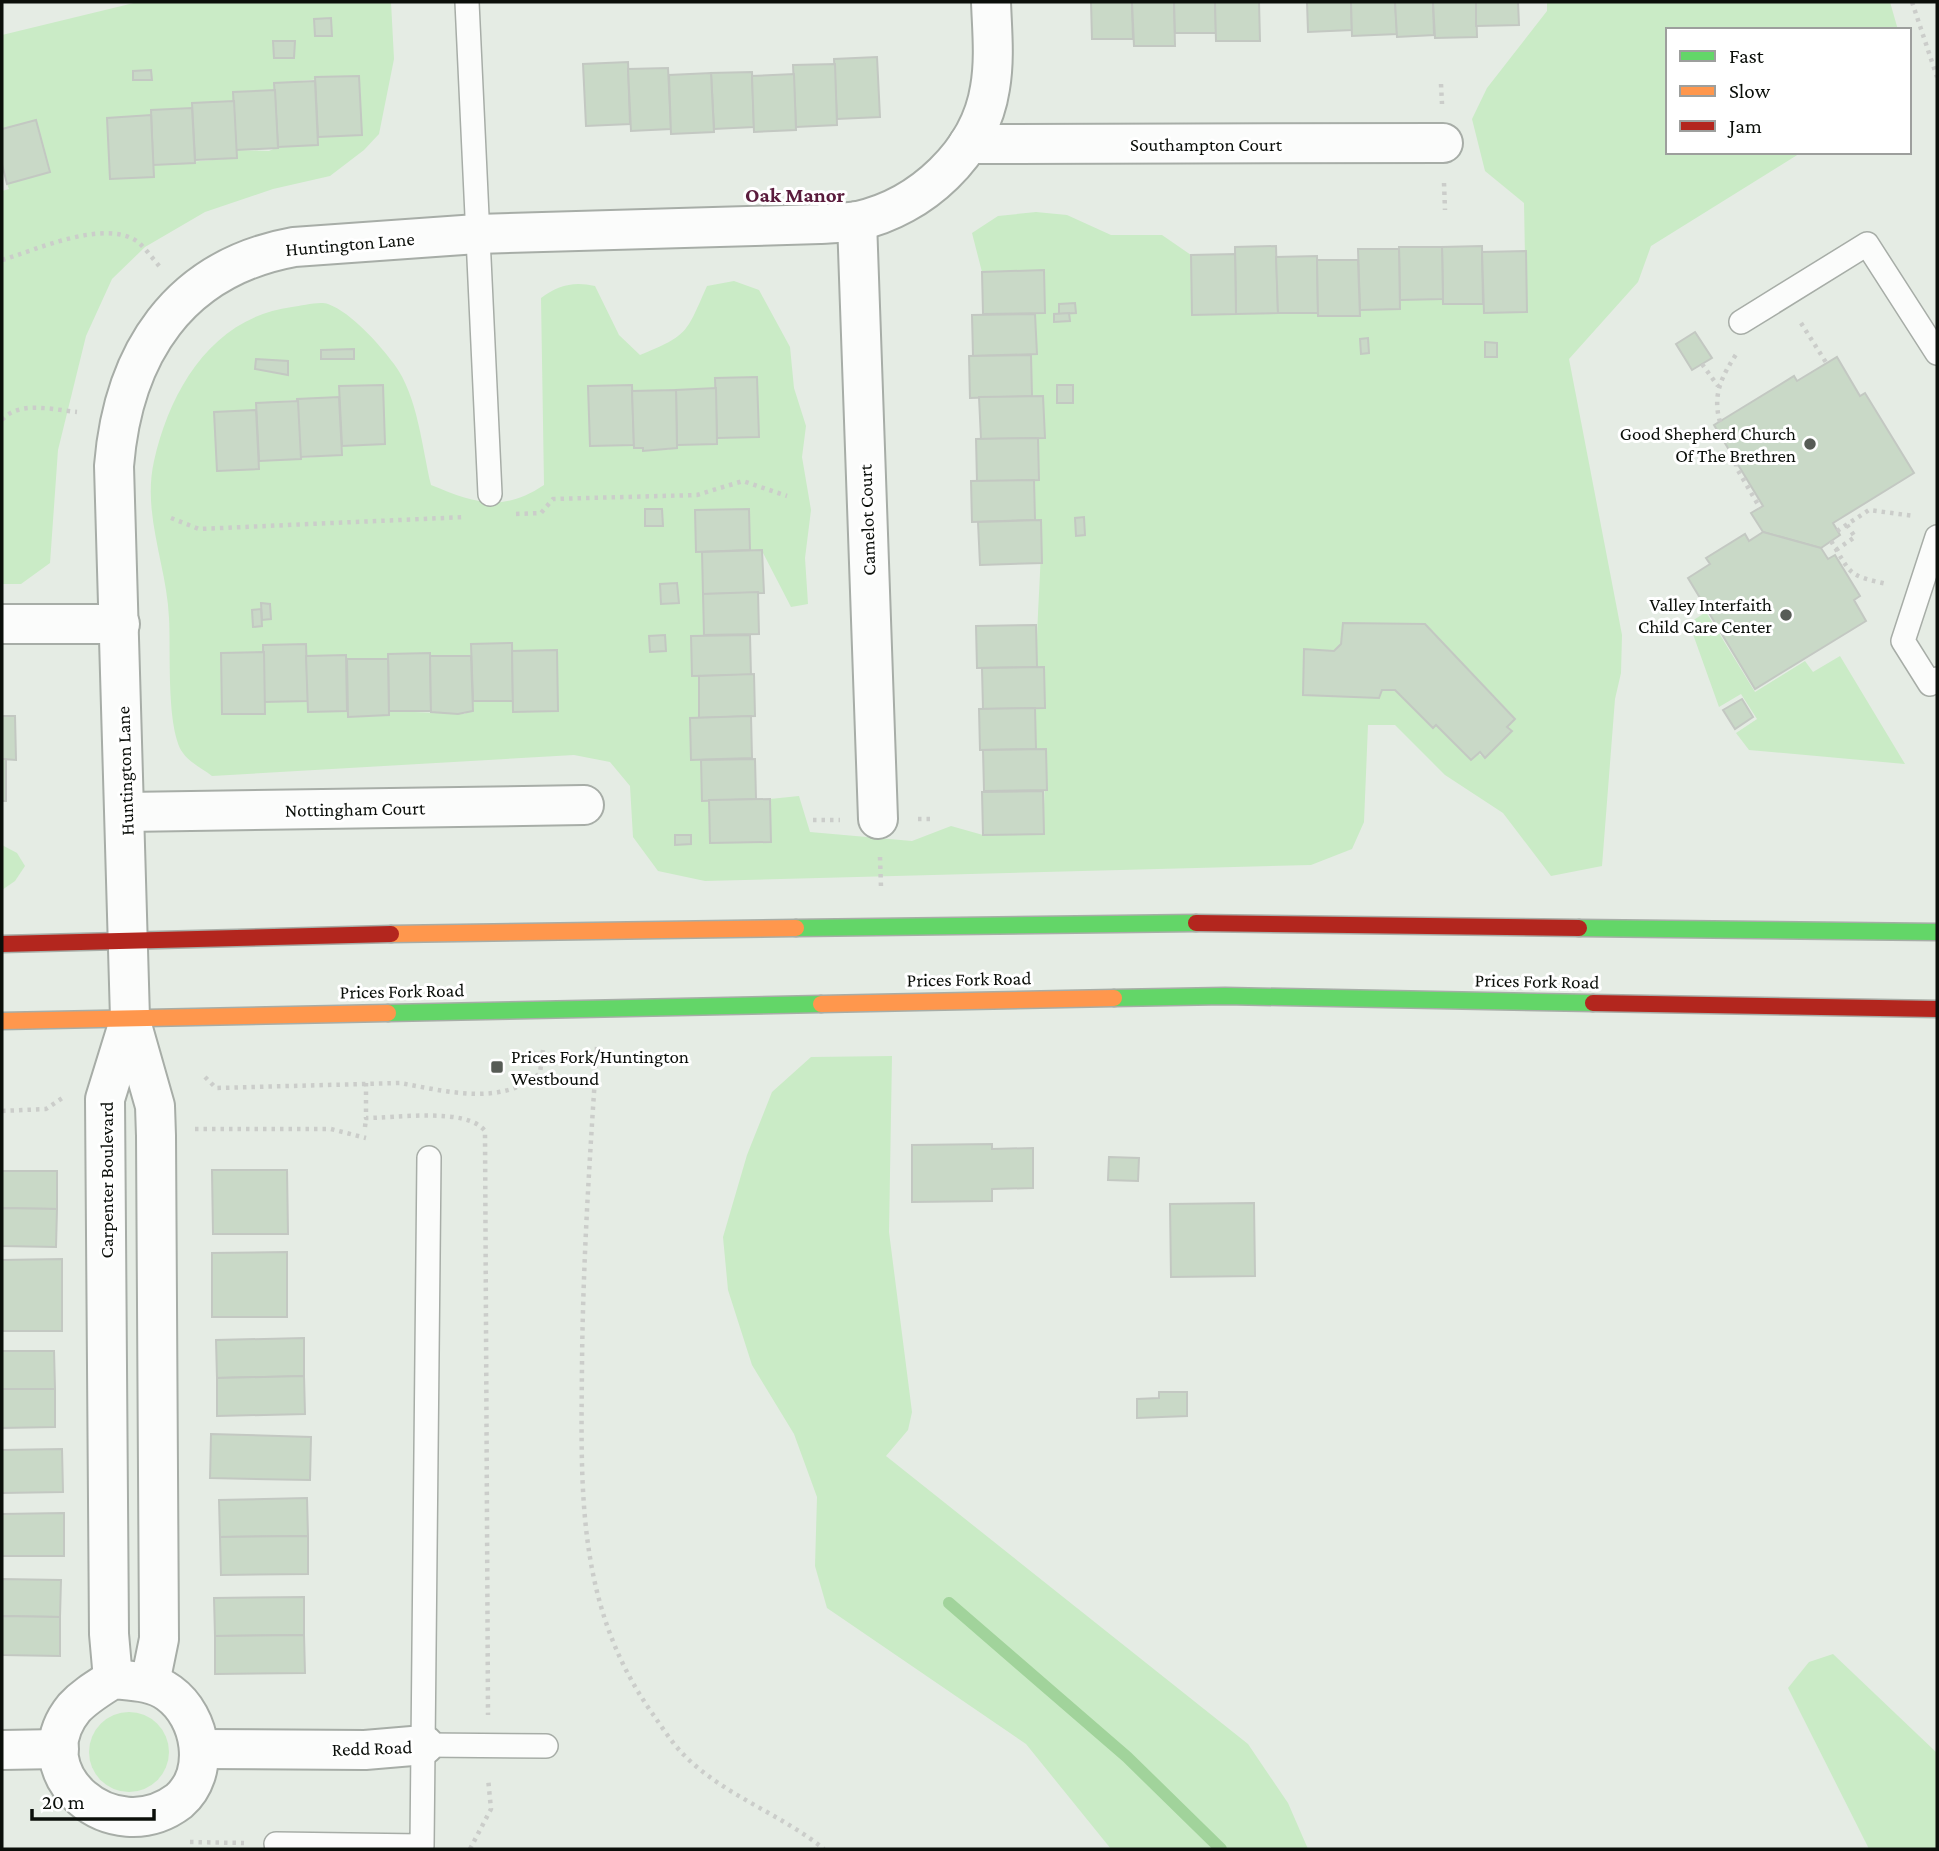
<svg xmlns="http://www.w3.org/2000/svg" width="1939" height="1851" font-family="'Crimson Pro',serif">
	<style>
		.green { fill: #caebc6; fill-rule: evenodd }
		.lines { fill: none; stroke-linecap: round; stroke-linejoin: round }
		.stream { stroke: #a1d39b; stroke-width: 12 }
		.building { fill: #c9d9c7; stroke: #c3c8c2; stroke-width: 2 }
		.lane-casing { stroke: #a7ada7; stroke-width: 26 }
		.street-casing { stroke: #a7ada7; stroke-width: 42 }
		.fast-casing { stroke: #a7ada7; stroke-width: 19 }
		.slow-casing { stroke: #a7ada7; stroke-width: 19 }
		.jam-casing { stroke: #a7ada7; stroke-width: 19 }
		.path { stroke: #cbcdca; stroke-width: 4.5; stroke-dasharray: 3.5 5; stroke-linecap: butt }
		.lane { stroke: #fbfcfb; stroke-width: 23 }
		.street { stroke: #fbfcfb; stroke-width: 38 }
		.fast { stroke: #63d668; stroke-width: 16 }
		.slow { stroke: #ff974d; stroke-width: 16 }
		.jam { stroke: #b3261e; stroke-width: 16 }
		.poi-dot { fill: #575c56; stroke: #fff; stroke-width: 2.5 }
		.labels { text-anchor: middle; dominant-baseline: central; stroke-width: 6; stroke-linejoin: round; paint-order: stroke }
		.street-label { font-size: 19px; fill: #0b0f0a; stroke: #fff }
		.poi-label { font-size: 19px; fill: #0b0f0a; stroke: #fff; text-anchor: end }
		.neighbourhood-label { font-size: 21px; font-weight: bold; fill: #5a1b3c; stroke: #fff }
	</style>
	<rect width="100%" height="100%" fill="#e5ece4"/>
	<g class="green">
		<path d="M138,2h253l3,57 -15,75 -15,16 -34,26 -57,13 -68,23 -60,35 -33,32 -26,57 -28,114 -8,113 -29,21h-19v-393l7,-2 -2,-5 29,-63 -34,8v-94zM358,76l4,59 -44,2v8l-40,2 -9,4 -33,-1v8l-83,7v12l-46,-59 44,-3v-5l41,-2 42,-7v-9l41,-2v-7z"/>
		<path d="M1547,2h343l8,28h-230v122h134l-151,94 -13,36 -69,77 53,276 -1,38 -6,26 -13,167 -51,10 -48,-63 -58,-38 -50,-50h-27l-4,97 -12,27 -41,16 -606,16 -47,-10 -25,-34 -3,-51 -20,-24 -36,-7 -362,21c-9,-7 -23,-14 -29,-23 -17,-24 -12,-103 -14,-135 -2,-52 -27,-104 -15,-157 16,-72 59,-144 138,-154 10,-1 27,-6 36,-3 24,9 51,40 66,60 24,32 28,84 37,121 44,18 71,28 113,0l-3,-187c17,-13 33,-17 54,-12l24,49 21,20c49,-20 46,-22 67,-69l27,-5 25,9 31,57 4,41 12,38 -4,31 9,53 -6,48 3,46 -17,3 -29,-56 -12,-1 -1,-41 -54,1 1,42h6l2,83 -12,1 7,40v42h-9l1,42h10l1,40h7l1,43 61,-1 -1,-43 29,-3 11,36 102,9 39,-15 32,9 60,-1 3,-85h-10l-1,-41h10l-1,-41h-7c-1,-49 5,-97 4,-146l-6,-1 -1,-40 5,-1 -1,-41 7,-1 -2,-41h-11l-1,-41 6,-1 -2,-40 10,-1 -2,-43 -61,2 -10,-39 26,-17 38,-4 31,3 44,20h51l29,20 1,59 126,-1 1,3h40l1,-6 40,-1v-9l43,-1v5h40l1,9 42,-1 -2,-109 -39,-32 -13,-52 15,-31 60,-77zM382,385l3,59 -43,2v9l-83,6v8l-42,2 -3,-59 42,-2v-7l83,-6v-11zM632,386v5l84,-3 1,56 -40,1 -9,5 -34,-2zM1343,623l82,1 90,94 -8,9 5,5 -27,26 -49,-33 -4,3 -37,-38h-13l-4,8 -75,-3 1,-45 30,1 7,-7zM306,644v12l40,-1 1,4h41v-5l83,2v-12l41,7 44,-1 2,61 -45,1v-11h-40l-8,13 -76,-3v4l-41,2 -1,-6 -39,1v-11l-44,1 1,12h-43l-1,-61 43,-1v-7z"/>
		<polygon points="1706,612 1755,692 1805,661 1813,672 1840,656 1905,764 1749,750 1736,733 1757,719 1741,694 1719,707 1689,623"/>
		<polygon points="2,845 17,853 25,866 15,881 2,890"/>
		<polygon points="892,1056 889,1232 912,1412 908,1430 886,1456 1248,1744 1288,1803 1308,1849 1111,1849 1026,1744 827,1608 815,1566 817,1497 794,1434 752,1365 728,1290 723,1237 747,1155 772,1092 811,1057"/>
		<polygon points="1833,1654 1937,1753 1937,1849 1869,1849 1788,1688 1809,1662"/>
		<circle cx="129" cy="1752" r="40"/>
	</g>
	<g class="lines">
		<polyline class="stream" points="949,1603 1127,1757 1221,1849"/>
	</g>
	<g class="building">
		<polygon points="1091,2 1132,2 1133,39 1092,39"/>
		<polygon points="1132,2 1174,2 1175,46 1134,46"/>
		<polygon points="1174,2 1215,2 1216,33 1175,33"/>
		<polygon points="1215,2 1259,2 1260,41 1216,41"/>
		<polygon points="1307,2 1351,2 1352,30 1308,32"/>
		<polygon points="1351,2 1395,2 1397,34 1352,36"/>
		<polygon points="1395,2 1433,2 1434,35 1397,37"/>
		<polygon points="1433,2 1476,2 1477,37 1435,38"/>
		<polygon points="1476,2 1518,2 1519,25 1476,26"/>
		<polygon points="331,18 332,36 315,36 314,19"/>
		<polygon points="273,41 295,41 294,58 274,58"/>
		<polygon points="877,57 880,117 837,119 834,59"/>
		<polygon points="628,62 630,124 586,126 583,64"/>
		<polygon points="835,64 837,125 796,127 793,65"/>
		<polygon points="668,68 671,129 631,131 628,69"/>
		<polygon points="151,70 152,80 133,80 133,71"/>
		<polygon points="752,72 754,127 714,129 711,73"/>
		<polygon points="711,73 714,132 671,134 669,75"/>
		<polygon points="794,74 796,130 754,132 752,76"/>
		<polygon points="359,76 362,135 318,137 315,77"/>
		<polygon points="315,81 318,145 278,147 274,83"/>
		<polygon points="275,90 278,148 236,150 233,92"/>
		<polygon points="234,101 237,158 195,160 192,103"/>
		<polygon points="192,108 195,163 153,165 151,110"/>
		<polygon points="151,115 154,177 110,179 107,118"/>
		<polygon points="36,120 50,172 7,184 2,164 2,129"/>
		<polygon points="1276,246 1278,313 1236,314 1235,247"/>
		<polygon points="1482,246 1483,304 1443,304 1442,247"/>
		<polygon points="1399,247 1442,247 1443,299 1400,300"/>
		<polygon points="1358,249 1399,249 1400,309 1360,310"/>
		<polygon points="1526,251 1527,312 1484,313 1482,252"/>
		<polygon points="1235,254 1236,314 1192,315 1191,255"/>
		<polygon points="1317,256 1318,313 1278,313 1276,257"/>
		<polygon points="1317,260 1358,260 1360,316 1318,316"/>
		<polygon points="1044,270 1045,313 983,314 982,272"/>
		<polygon points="1075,303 1076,313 1059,314 1059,304"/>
		<polygon points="1069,313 1070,321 1054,322 1054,314"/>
		<polygon points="1035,314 1037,354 973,356 972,315"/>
		<polygon points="1695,332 1712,358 1692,370 1676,344"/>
		<polygon points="1368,338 1369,353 1361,354 1360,339"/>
		<polygon points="1485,342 1497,343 1497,357 1485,357"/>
		<polygon points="354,349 354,359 321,359 321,350"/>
		<polygon points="1031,355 1032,396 970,398 969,356"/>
		<polygon points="1837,357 1860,396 1865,393 1914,473 1833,523 1840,535 1821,548 1763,532 1751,513 1763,506 1714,425 1794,376 1797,381"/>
		<polygon points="256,359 288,361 288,375 255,369"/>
		<polygon points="757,377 759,437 717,438 715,378"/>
		<polygon points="383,385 385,444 342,446 339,386"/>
		<polygon points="632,385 634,445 590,446 588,386"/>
		<rect x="1057" y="385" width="16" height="18"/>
		<polygon points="716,388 717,444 677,445 676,390"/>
		<polygon points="676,390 677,448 643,451 643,448 634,448 632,391"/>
		<polygon points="1043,396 1045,438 981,439 979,397"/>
		<polygon points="339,397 342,455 300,457 297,399"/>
		<polygon points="298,401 301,459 259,461 256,403"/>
		<polygon points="256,410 259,469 217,471 214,412"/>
		<polygon points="1038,438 1039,480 977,482 976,439"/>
		<polygon points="1034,480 1035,520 972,522 971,481"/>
		<polygon points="645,509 662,509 663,526 645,526"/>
		<polygon points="749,509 750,550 696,552 695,510"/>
		<polygon points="1084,517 1085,535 1076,536 1075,518"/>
		<polygon points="1041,520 1042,563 980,565 978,522"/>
		<polygon points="1763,532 1821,548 1828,559 1835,555 1860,596 1854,600 1866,621 1755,689 1688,578 1710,564 1706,558 1745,534 1749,541"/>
		<polygon points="762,550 764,593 703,594 702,552"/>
		<polygon points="677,583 679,603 661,604 660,584"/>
		<polygon points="758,592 759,634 704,635 703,594"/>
		<polygon points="261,603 270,604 271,619 262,620"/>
		<polygon points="261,609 262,626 253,627 252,610"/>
		<polygon points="1343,623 1425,624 1515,719 1507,727 1512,731 1485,758 1480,752 1471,760 1436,725 1433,728 1395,690 1382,690 1379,698 1303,695 1304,649 1334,651 1341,644"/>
		<polygon points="1036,625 1037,667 977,668 976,626"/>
		<polygon points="665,635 666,651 650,652 649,636"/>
		<polygon points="750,635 751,675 692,676 691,636"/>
		<polygon points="512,643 513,701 473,701 471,644"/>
		<polygon points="306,644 308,701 264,702 263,645"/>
		<polygon points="557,650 558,711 513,712 512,651"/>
		<polygon points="264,652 265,714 222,714 221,653"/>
		<polygon points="430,653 431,711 389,711 388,654"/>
		<polygon points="346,655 347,711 308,712 306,656"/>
		<polygon points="430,656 471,656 473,711 458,714 431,712"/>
		<polygon points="347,659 388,659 389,715 348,717"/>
		<polygon points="1044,667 1045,708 983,709 982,668"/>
		<polygon points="754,674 755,716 699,718 699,676"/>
		<polygon points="1742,699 1753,717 1735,729 1723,710"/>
		<polygon points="1035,708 1036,749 980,750 979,709"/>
		<polygon points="2,716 15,716 16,760 2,759"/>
		<polygon points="751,716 752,758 691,760 690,718"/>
		<polygon points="1046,749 1047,790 984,791 983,750"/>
		<rect x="2" y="759" width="4" height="42"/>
		<polygon points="755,759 756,799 702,801 701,760"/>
		<polygon points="1043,791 1044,834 983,835 982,792"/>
		<polygon points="770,799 771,842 710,843 709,800"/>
		<polygon points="675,835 691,835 691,844 675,845"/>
		<polygon points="992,1144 992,1149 1033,1148 1033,1188 992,1189 992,1201 912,1202 912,1145"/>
		<polygon points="1109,1157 1139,1158 1138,1181 1108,1180"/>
		<polygon points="212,1170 287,1170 288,1234 213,1234"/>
		<polygon points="2,1171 57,1171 57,1209 2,1208"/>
		<polygon points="1254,1203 1255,1276 1171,1277 1170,1204"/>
		<polygon points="2,1208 57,1209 56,1247 2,1246"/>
		<polygon points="287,1252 287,1317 212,1317 212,1253"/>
		<polygon points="62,1259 62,1331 2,1331 2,1260"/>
		<polygon points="304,1338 304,1376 217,1378 216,1340"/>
		<polygon points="2,1351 54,1351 55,1389 2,1389"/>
		<polygon points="304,1376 305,1414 217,1416 217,1378"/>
		<polygon points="2,1389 55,1389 55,1427 2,1428"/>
		<polygon points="1159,1392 1187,1392 1187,1416 1137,1418 1137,1399 1159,1398"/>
		<polygon points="211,1434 311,1437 310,1480 210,1478"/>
		<polygon points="62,1449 63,1492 2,1493 2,1450"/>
		<polygon points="307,1498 308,1536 220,1537 219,1500"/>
		<polygon points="64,1513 64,1556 2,1556 2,1514"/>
		<polygon points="308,1536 308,1574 221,1575 220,1537"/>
		<polygon points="2,1579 61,1580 60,1617 2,1616"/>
		<polygon points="304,1597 304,1635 215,1636 214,1598"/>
		<polygon points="2,1616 60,1617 60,1656 2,1655"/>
		<polygon points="304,1635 305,1673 215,1674 215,1636"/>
	</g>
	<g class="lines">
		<defs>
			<g id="lane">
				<polyline points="467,2 490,494"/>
				<polyline points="1741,322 1867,244 1937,353"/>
				<polyline points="1937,537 1903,641 1930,684 1937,679"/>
				<polyline points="424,1745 546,1746"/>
				<polyline points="276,1844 422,1846 429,1158"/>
			</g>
			<g id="street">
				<polyline points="968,144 1443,143"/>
				<polyline points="857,221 878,819"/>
				<polyline points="2,624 120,624"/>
				<polyline points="126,812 584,805"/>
				<polyline points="113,1679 109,1634 105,1099 130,1018"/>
				<path d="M113,1679c19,2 40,2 56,14 33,24 42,80 10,108 -66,50 -158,-28 -105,-93 11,-12 25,-20 39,-29z"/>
				<path d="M150,1683l9,-44 -3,-503 -1,-30 -25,-88 -16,-552c9,-112 64,-198 180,-219l183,-13 343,-10c12,-1 26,-1 38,-3 63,-14 122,-68 132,-133 5,-29 2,-58 1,-86"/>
				<polyline points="199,1749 365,1750 424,1745"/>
				<polyline points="2,1750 59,1749"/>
			</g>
			<g id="fast">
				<polyline points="796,928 1196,923"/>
				<polyline points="1579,928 1937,932"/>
				<polyline points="1114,998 1225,996 1593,1003"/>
				<polyline points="388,1013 821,1004"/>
			</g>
			<g id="slow">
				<polyline points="391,934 796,928"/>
				<polyline points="821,1004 1114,998"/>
				<polyline points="2,1021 388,1013"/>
			</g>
			<g id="jam">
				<polyline points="1196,923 1579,928"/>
				<polyline points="2,944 391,934"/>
				<polyline points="1593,1003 1937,1009"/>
			</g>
		</defs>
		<use href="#lane" class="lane-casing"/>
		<use href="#street" class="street-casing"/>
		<use href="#fast" class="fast-casing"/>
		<use href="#slow" class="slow-casing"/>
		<use href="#jam" class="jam-casing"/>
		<g class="path">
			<polyline points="1912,2 1937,77"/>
			<polyline points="1441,84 1442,104"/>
			<polyline points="1444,183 1445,210"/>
			<path d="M2,260c34,-10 103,-42 136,-18 8,7 15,17 22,25"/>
			<polyline points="1801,323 1827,364"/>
			<polyline points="1702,364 1718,386"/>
			<path d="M2,420c17,-20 52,-10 75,-8"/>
			<path d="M1720,422c-8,-28 2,-46 17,-69"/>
			<polyline points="1736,463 1736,467 1760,508"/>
			<polyline points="516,514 541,513 553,499 697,495 743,481 787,496"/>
			<polyline points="171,518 199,529 466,517"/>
			<polyline points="1837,531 1869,510 1914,516"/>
			<path d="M1831,541c21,34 16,34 56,43"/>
			<polyline points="1836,550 1855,537 1847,525"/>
			<polyline points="918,819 935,819"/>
			<polyline points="813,820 840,820"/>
			<polyline points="880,857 881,887"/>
			<path d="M597,1047c-7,106 -14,211 -15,317 -1,126 -6,241 70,349 10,14 20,30 32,42 39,40 97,59 140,94"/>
			<path d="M205,1077l11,11 184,-5c46,8 101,24 140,-10l3,-23"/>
			<path d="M366,1083v35c29,0 101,-11 119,13l3,584"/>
			<polyline points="2,1111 46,1109 64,1097"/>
			<polyline points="365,1127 366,1118"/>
			<polyline points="195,1129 331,1129 366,1138"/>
			<polyline points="190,1842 244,1843"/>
			<polyline points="470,1849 491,1809 488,1778"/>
		</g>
		<use href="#lane" class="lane"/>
		<use href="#street" class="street"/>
		<use href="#fast" class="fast"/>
		<use href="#slow" class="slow"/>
		<use href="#jam" class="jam"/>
	</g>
	<g class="poi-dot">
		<circle cx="1810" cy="444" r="7"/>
		<circle cx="1786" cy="615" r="7"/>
		<rect x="490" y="1060" width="14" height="14" rx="3.5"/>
	</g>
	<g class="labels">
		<g class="street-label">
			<text x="1206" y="144">Southampton Court</text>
			<text transform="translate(350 244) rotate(-5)">Huntington Lane</text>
			<text transform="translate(867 520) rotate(-92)">Camelot Court</text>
			<text transform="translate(125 771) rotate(-92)">Huntington Lane</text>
			<text transform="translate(355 809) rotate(-1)">Nottingham Court</text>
			<text transform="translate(969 979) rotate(-1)">Prices Fork Road</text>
			<text transform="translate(1537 981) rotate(1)">Prices Fork Road</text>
			<text transform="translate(402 991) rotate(-1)">Prices Fork Road</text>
			<text transform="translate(106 1180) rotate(-90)">Carpenter Boulevard</text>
			<text transform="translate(372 1748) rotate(-2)">Redd Road</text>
		</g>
		<g class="poi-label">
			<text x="1796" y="433">Good Shepherd Church<tspan x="1796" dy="22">Of The Brethren</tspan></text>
			<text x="1772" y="604">Valley Interfaith<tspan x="1772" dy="22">Child Care Center</tspan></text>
			<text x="511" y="1056" text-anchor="start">Prices Fork/Huntington<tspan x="511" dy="22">Westbound</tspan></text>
		</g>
		<g class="neighbourhood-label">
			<text x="795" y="195">Oak Manor</text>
		</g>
	</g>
	<rect width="1939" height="1851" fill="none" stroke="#0b0f0a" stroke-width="7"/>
	<rect x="1666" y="28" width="245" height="126" fill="#ffffff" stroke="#9d9f9d" stroke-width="2"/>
	<rect x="1680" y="51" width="35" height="10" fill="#63d668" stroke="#9d9f9d" stroke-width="2"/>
	<text x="1729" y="63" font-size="21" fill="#0b0f0a">Fast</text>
	<rect x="1680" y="86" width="35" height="10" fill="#ff974d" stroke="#9d9f9d" stroke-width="2"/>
	<text x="1729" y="98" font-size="21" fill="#0b0f0a">Slow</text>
	<rect x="1680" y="121" width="35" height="10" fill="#b3261e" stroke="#9d9f9d" stroke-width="2"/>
	<text x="1729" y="133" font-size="21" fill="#0b0f0a">Jam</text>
	<path d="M32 1809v10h122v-10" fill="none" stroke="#0b0f0a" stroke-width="3.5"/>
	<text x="42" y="1809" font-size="21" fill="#0b0f0a" stroke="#ffffff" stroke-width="5" paint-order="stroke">20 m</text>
</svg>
